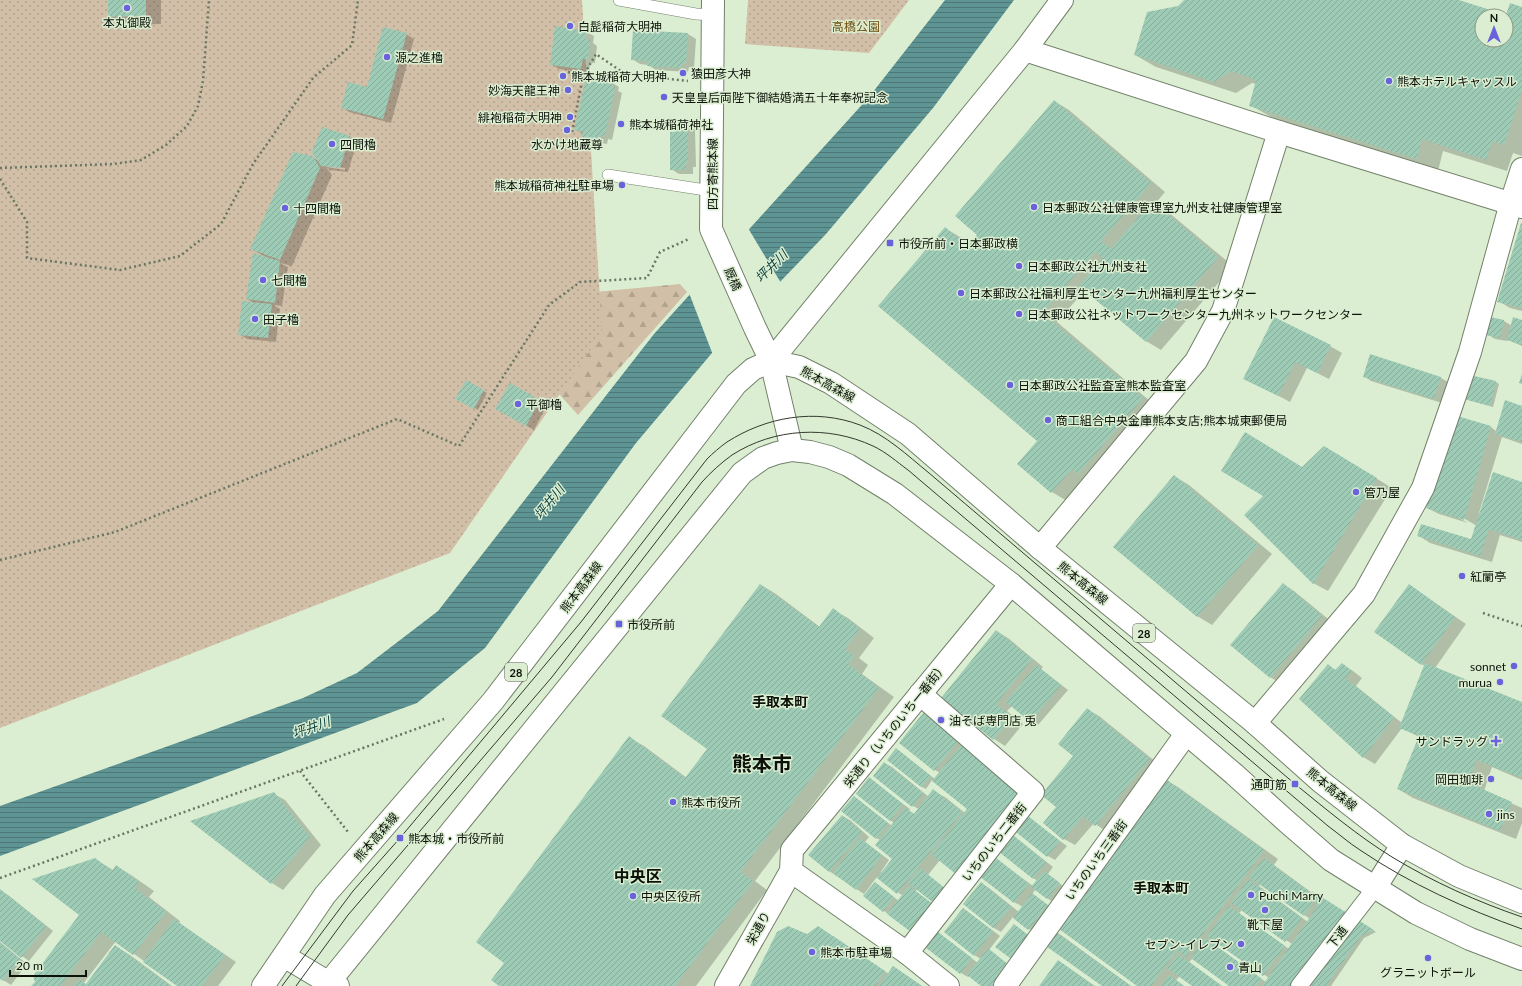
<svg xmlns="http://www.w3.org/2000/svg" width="1522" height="986" font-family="Lato,'Noto Sans JP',sans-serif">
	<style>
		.forest { fill: url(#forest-firs) }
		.park { fill: url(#park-dots) }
		.water { fill: url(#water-rules) }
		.pier { fill: #dceed2 }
		.shadow { fill: #0003; fill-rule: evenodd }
		.building { fill: url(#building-hatch); fill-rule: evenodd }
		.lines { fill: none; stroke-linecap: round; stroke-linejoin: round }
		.service-casing { stroke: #72826a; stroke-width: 12 }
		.pedestrian-casing { stroke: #72826a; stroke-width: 18 }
		.minor-casing { stroke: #72826a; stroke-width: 24 }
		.tertiary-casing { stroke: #72826a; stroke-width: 24 }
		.secondary-casing { stroke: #72826a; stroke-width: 24 }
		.primary-casing { stroke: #72826a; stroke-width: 24 }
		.path { stroke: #6a7664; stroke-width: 2.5; stroke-dasharray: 2 3; stroke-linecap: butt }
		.service { stroke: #fff; stroke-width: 11 }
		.pedestrian { stroke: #fff; stroke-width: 16 }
		.minor { stroke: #fff; stroke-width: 22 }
		.tertiary { stroke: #fff; stroke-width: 22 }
		.secondary { stroke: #fff; stroke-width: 22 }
		.primary { stroke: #fff; stroke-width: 22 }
		.tram { stroke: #323a2e; stroke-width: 1 }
		.poi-dot { fill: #6962dc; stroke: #dceed2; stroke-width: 1.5 }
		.labels { text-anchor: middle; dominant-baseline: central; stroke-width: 3; stroke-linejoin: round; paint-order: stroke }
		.shield { fill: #dceed2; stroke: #4a5445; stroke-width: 1 }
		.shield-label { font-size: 11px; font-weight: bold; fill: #0c1209 }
		.poi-label { font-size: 12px; fill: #0c1209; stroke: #dceed2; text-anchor: start }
		.park-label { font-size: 12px; fill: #714d0d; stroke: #dceed2 }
		.street-label { font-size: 12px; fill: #0c1209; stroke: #dceed2 }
		.water-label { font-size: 13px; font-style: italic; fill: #073e3d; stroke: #dceed2 }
		.quarter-label { font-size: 14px; font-weight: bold; fill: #0c1209; stroke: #dceed2 }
		.district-label { font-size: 16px; font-weight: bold; fill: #0c1209; stroke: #dceed2 }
		.town-label { font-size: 20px; font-weight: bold; fill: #0c1209; stroke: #dceed2 }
	</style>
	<defs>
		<pattern id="forest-firs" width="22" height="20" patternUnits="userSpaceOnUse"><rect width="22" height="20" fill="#d1bfa7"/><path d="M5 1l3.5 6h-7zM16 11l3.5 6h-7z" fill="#b2a38e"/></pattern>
		<pattern id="park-dots" width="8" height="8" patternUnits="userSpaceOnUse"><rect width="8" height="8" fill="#d1bfa7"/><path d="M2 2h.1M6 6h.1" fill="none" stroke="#b2a38e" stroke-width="1.8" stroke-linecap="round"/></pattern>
		<pattern id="water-rules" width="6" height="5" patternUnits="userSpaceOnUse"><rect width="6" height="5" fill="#5e9594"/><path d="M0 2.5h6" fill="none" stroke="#4c7877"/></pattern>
		<pattern id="building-hatch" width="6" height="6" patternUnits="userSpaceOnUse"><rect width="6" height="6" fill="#9dcbb5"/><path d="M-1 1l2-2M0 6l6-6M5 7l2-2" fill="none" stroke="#86ad9a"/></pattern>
	</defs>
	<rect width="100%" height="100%" fill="#dceed2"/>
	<polygon class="forest" points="680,284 687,292 578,415 549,383 584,293"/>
	<g class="park">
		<polygon points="0,0 582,0 602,333 450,553 0,728"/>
		<polygon points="748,0 909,0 869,53 745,44"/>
	</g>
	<polygon class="water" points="945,0 1014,0 933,108 826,234 712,353 636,443 485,648 417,703 0,856 0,806 303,698 357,673 438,611 654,334 869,97"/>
	<polygon class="pier" points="748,228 781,283 713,355 689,293"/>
	<g class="shadow">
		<polygon points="109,0 161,0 161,24 124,25 109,16"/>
		<polygon points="1186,0 1456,0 1506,16 1482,16 1482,40 1506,40 1506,16 1522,8 1522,156 1513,153 1507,171 1443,151 1438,171 1271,117 1250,105 1256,84 1252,83 1236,93 1156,67 1135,55"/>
		<polygon points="586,32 594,36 593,43 597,46 595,63 590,63 589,73 559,69 551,64"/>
		<polygon points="406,34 414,39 391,123 349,112 342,107 367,88"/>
		<polygon points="688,34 696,39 694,68 689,67 688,72 656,70 648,65 640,64 632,59"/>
		<polygon points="611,82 619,87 618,91 622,93 612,140 608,139 607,144 590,141 583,136 583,134 575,129 592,84"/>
		<polygon points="1054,101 1069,110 1165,192 1155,204 1167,211 1233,266 1161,350 1146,341 1085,290 1057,322 1158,408 1067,501 1052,492 1019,464 1039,441 945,228 960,237 969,245 978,235"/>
		<polygon points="688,125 695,129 696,167 693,167 693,174 679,174 671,169 675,133"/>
		<path d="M323,128l27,9 7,5 -9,30 -18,-2 -4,-3 6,8 -40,91 -12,-3 8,4 -6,39 -9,-1 7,4 -4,33 -29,-3 -8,-5 15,-31 -7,-4 19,-42 -15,-8 61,-92 8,5zM324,165l21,3v2l-18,-3z"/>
		<polygon points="1522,224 1522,311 1510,308 1498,301"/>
		<polygon points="1491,318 1504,321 1512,326 1522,321 1522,346 1508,340 1507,341 1495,339 1487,334"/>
		<polygon points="1330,346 1342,353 1329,379 1307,368 1290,402 1245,378"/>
		<polygon points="1370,356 1441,378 1448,382 1442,403 1371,381 1364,376"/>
		<polygon points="466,381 487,393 478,410 457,398"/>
		<polygon points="1496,382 1499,384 1493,407 1465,399"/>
		<polygon points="510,384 547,405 534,430 496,408"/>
		<polygon points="1522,407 1522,444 1502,437 1479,513 1481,514 1522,483 1522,542 1500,535 1492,562 1430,543 1419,536 1472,541 1477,526 1460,516 1459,518 1468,523 1439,514 1427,508 1454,416 1491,427 1496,431"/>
		<polygon points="1340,456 1392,488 1328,591 1313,583 1303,468"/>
		<polygon points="1174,476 1189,485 1272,554 1212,625 1197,616"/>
		<polygon points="1283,584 1294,591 1333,623 1282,684 1270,677"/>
		<polygon points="761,585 776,594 820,627 833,610 848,618 874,638 859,658 868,665 862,674 894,697 755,881 767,890 696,986 501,986 506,962 629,738 644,746 687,778 708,749"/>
		<polygon points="1409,585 1466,624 1435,668 1522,703 1522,780 1492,767 1484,791 1522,808 1522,823 1516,839 1413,798 1398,789 1419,737 1402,728 1375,764 1363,757 1328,666 1336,670 1342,664 1353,671 1362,678 1356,686 1402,723 1425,666 1421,664"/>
		<polygon points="996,631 1008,638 1043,667 1041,669 1068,690 1038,725 1012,706 1007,711 1023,724 1005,746 994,739 942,698"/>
		<polygon points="1087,709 1099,716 1161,766 1107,832 1094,823 1075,845 1064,839 1057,807 1074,756"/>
		<polygon points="925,713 967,744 964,748 973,753 1033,800 940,860 916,890 911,931 864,896 878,885 899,901 903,896 877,877 864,894 829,871 842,816 850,820 869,837 865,842 889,860 881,872 882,873 894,858 880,840 876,838 854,797 892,826 894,823 890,820 869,779 910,809 909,811 915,814 919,809 913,806 884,763 892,767 929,797 933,791 945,797 965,813 968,809 932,780 926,789 922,787 888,759 896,749 935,779 940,773 935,770"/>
		<path d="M1163,779l15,8 100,72 -4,6 41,30 -1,-2 62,39 -12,6 -33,48h-100l-39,-27 -3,3 33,24h-29l-13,-10 -4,4 8,6h-45zM1260,884l50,35 -2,3 -49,-36zM1242,910l50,34 -3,5 -50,-36zM1218,943l51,35 -3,4 -50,-36z"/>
		<polygon points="274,794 285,800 321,845 283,890 272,883"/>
		<polygon points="1028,818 1067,846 1055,860 1048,856"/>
		<polygon points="1020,841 1053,867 1048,874 1063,886 1051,901 1036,889 1032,894 1051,908 1032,931 1013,917 1001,932 994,928 965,904 981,883 989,888 1019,912 1023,907 1014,902 995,858 1033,886 1038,881 1033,878"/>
		<polygon points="95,859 113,870 116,866 131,875 154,891 149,897 180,921 179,923 236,962 218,986 179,986 116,941 83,984 86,985 115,946 130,955 172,986 33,986 80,914"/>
		<polygon points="0,891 8,895 53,931 29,961 0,940"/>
		<polygon points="964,909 1000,936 989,950 1017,971 1004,986 983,986 970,976 968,977 961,973 923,944 934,930 978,963 981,959 974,955"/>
		<polygon points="1017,927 1031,938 1014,960 1010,958"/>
		<polygon points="1053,931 1061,935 1131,986 1104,986"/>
		<polygon points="807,935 833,936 889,974 894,967 922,986 751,986"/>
		<polygon points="0,942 27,964 11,985 0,978"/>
		<polygon points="1058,961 1069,968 1095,986 1040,986"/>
	</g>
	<g class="building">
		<polygon points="108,0 146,0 146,16 108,17"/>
		<path d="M1184,0h275l47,15 4,-12 12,4v82l-18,56 -12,-4 -6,19 -64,-21 -5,20 -168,-53 7,-26 -25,-9 -17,11 -80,-27 13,-43 31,-6zM1482,16h24v24h-24z"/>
		<polygon points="555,26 587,31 585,39 590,40 588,59 583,59 581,69 550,65"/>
		<polygon points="383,27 407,33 383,119 341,108 348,82 367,87"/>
		<polygon points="633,30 688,33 686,64 681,63 681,68 647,66 647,61 631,60"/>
		<polygon points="592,77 612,82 611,87 615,87 605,136 600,135 599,140 581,137 583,132 574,130 585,82 591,83"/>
		<polygon points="1054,100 1151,183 1101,241 1111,249 1152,201 1218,257 1146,342 1079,286 1103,258 1095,252 1042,313 1143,398 1078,474 1072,469 1051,493 1017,464 1037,441 878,306 945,227 967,246 977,235 955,216"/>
		<polygon points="674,124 688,124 688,163 686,163 686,170 670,170 670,132 674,132"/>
		<polygon points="322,127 350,136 340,168 321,166 312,152"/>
		<polygon points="293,152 313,156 320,168 280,260 250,249"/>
		<polygon points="1521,223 1522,223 1522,308 1497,302"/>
		<polygon points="253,253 280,261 275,303 246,299"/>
		<polygon points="242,301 272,304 268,338 238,335"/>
		<polygon points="1274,317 1331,345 1317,373 1295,362 1278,396 1243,379"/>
		<polygon points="1490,317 1504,320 1500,338 1486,335"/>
		<polygon points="1513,317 1522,320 1522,345 1507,340"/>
		<polygon points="1370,354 1441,377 1434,399 1363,377"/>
		<polygon points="1522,374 1522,384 1519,383"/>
		<polygon points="1470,375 1496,381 1490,406 1464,399"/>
		<polygon points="466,380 484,390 474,409 455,399"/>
		<polygon points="510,383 540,400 526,426 495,409"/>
		<polygon points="1505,400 1522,406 1522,442 1495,434"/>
		<polygon points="1454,415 1491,426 1464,520 1426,508"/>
		<polygon points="1245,432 1302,467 1324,446 1377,478 1313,584 1244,515 1263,496 1221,471"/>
		<polygon points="1493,472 1522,482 1522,540 1489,529 1480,556 1417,536 1421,524 1471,539"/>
		<polygon points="1174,475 1258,545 1197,617 1113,547"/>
		<polygon points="1283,583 1322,616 1270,678 1230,645"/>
		<polygon points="760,584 819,627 833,608 860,629 845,649 854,656 848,664 879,688 740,872 753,881 675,986 499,986 491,980 504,963 476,942 629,736 685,778 707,749 661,716"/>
		<polygon points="1409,584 1455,617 1421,665 1374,632"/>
		<polygon points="996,630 1032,659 996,704 1012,717 993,740 941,698"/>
		<polygon points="1342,663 1352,671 1345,678 1394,717 1363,758 1299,699 1328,664 1335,670"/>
		<polygon points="1425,663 1522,702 1522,773 1520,777 1476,760 1469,783 1512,802 1500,831 1397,789 1419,736 1399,728"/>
		<polygon points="1036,665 1061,685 1030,722 1006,702"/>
		<polygon points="1087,708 1150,759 1095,826 1083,816 1063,840 1043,823 1056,807 1041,795 1073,756 1058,744"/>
		<polygon points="924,712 960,739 934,771 899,743"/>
		<polygon points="961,745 1022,793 957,875 931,854 967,809 932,781"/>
		<polygon points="896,748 931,776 921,787 887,760"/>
		<polygon points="884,762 923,793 912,807 873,776"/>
		<polygon points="869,777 903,804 890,821 856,794"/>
		<polygon points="1163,777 1264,850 1186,957 1177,950 1151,986 1137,986 1055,926"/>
		<polygon points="933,789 962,812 897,894 877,878 892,859 875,845 905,808 914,814"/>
		<polygon points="274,792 310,837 271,884 190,821"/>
		<polygon points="854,796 888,823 876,839 841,811"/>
		<polygon points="842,815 862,832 829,872 808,855"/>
		<polygon points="1028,816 1060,841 1047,857 1016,832"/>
		<polygon points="1013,835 1046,862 1033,879 999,852"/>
		<polygon points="860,838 882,855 856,890 833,873"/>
		<polygon points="995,857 1029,884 1014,903 979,876"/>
		<polygon points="95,858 112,871 116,865 139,882 135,888 166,912 133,955 101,932 60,986 31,986 35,982 33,976 79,915 32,879"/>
		<polygon points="1264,858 1307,890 1312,904 1304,916 1249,877"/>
		<polygon points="920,868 946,889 935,904 908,883"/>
		<polygon points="1044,871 1060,883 1047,899 1031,887"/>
		<polygon points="1248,879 1302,918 1285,942 1231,903"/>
		<polygon points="875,882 894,897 883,912 863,896"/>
		<polygon points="981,882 1011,907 993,928 963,904"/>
		<polygon points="909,886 933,904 911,932 887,914"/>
		<polygon points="0,889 46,926 21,958 0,941"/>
		<polygon points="1312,891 1374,930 1361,936 1326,986 1262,986 1317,907"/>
		<polygon points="1032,893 1048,905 1028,930 1013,918"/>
		<polygon points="1229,906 1285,946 1263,976 1207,936"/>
		<polygon points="963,908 993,931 974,956 944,932"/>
		<polygon points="174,919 225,955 202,986 177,986 143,962"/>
		<polygon points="1014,924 1028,935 1010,958 995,947"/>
		<polygon points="788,926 807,934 818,926 885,971 875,986 750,986 777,932"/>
		<polygon points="934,929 972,958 960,974 921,944"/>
		<polygon points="1053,930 1131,986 1102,986 1043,944"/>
		<polygon points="1205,938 1262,979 1256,986 1229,986 1191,958"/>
		<polygon points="0,943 20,959 3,981 0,979"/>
		<polygon points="115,945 171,986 74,986 79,980 86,984"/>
		<polygon points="988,948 1010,966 992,986 981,986 967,975"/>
		<polygon points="1178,954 1222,986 1192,986 1167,968"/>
		<polygon points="1058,960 1094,986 1039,986"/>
		<polygon points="893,966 922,986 879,986"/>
		<polygon points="1169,975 1184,986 1161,986"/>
	</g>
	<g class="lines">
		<defs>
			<g id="service">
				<polyline points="619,0 696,14 713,15"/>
				<polyline points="608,175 712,191"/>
			</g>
			<polyline id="pedestrian" points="1299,986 1375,888"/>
			<g id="minor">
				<polyline points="1025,50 1279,132 1522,207"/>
				<polyline points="1040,548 1196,361 1223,311 1279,132"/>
				<polyline points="1255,723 1364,594 1423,488 1470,352 1511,203 1522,169"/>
				<polyline points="791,871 907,953 948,986"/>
				<polyline points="1375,888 1402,845"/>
				<polyline points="907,953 1033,792 920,694"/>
				<polyline points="284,956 329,983 338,986"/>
				<polyline points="726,986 791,871 792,850 1011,584"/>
				<polyline points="1005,986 1186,734"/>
			</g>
			<polyline id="tertiary" points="771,361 1025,50 1062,0"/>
			<polyline id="secondary" points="713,0 711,229 755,328 771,361 792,450"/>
			<g id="primary">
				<polyline points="263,986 325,895 493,701 736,384 753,369 771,361 799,367 831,383 908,434 1040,548 1255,723 1320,781 1402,845 1459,876 1522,902"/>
				<polyline points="326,986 742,473 763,458 777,453 792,450 810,452 829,457 848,465 895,494 1011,584 1234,774 1286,821 1331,860 1416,913 1470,939 1522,959"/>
			</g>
		</defs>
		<use href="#service" class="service-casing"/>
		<use href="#pedestrian" class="pedestrian-casing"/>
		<use href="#minor" class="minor-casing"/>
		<use href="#tertiary" class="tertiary-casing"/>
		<use href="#secondary" class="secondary-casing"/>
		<use href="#primary" class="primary-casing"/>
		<g class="path">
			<polyline points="568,72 583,76"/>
			<polyline points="572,132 583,76 596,54 625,74 688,81"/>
			<polyline points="0,168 114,164 141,160 166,145 187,126 198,106 203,81 209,0"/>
			<polyline points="0,179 27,222 27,258 120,270 180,256 221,224 253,164 313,78 352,45 358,0"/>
			<polyline points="0,560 115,532 397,419 459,446 549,305 580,282 647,278 660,252 689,239"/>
			<polyline points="1483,613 1522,626"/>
			<polyline points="300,771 348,832"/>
			<polyline points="0,878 444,719"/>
		</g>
		<use href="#service" class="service"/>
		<use href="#pedestrian" class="pedestrian"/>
		<use href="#minor" class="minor"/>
		<use href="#tertiary" class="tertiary"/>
		<use href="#secondary" class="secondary"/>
		<use href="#primary" class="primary"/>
		<g class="tram">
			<path d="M282,986l71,-95 47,-53 181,-216 126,-163c6,-6 13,-12 20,-17 39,-25 88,-34 133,-17 26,10 47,30 69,48 24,21 49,41 73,62 98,83 195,166 293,249 32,26 63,52 97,73 41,25 86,45 130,60"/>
			<path d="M296,986l52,-71 204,-238 150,-195c9,-10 19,-19 30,-27 42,-27 96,-30 141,-9 13,6 24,16 35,24l420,356c11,8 21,17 32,24 50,34 106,59 162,79"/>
		</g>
	</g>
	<g class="poi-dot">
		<circle cx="127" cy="8" r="4"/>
		<circle cx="570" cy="26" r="4"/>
		<circle cx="387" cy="57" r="4"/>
		<circle cx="683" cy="73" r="4"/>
		<circle cx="563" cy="76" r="4"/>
		<circle cx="1389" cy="81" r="4"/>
		<circle cx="568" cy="90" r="4"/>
		<circle cx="664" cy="97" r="4"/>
		<circle cx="570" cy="117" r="4"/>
		<circle cx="621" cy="124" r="4"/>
		<circle cx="567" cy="130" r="4"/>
		<circle cx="332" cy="144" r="4"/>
		<circle cx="622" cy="185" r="4"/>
		<circle cx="1034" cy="207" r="4"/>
		<circle cx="285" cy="208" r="4"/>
		<rect x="886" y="239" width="8" height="8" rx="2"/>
		<circle cx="1019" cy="266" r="4"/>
		<circle cx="263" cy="280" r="4"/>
		<circle cx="961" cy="293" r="4"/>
		<circle cx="1019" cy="314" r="4"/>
		<circle cx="255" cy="319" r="4"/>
		<circle cx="1010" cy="385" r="4"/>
		<circle cx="518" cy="404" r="4"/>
		<circle cx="1048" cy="420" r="4"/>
		<circle cx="1356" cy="492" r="4"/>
		<circle cx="1462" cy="576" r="4"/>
		<rect x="615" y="620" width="8" height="8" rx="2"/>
		<circle cx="1514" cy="666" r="4"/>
		<circle cx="1500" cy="682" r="4"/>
		<circle cx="941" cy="720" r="4"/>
		<path d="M1494 735h4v4h4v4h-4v4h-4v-4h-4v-4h4z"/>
		<circle cx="1491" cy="779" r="4"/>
		<rect x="1291" y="780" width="8" height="8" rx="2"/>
		<circle cx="673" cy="802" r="4"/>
		<circle cx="1489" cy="814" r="4"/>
		<rect x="396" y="834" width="8" height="8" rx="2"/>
		<circle cx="1251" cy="895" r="4"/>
		<circle cx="633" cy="896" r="4"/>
		<circle cx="1265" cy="910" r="4"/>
		<circle cx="1241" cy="944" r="4"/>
		<circle cx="812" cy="952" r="4"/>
		<circle cx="1428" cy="958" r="4"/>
		<circle cx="1230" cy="967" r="4"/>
	</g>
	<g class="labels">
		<g class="shield">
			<rect x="1133" y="624" width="22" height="18" rx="3"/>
			<rect x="505" y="663" width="22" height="18" rx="3"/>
		</g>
		<g class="shield-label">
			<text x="1144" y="633">28</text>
			<text x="516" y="672">28</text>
		</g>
		<g class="poi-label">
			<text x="127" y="22" text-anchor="middle">本丸御殿</text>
			<text x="578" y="26">白髭稲荷大明神</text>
			<text x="395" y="57">源之進櫓</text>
			<text x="691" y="73">猿田彦大神</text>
			<text x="571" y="76">熊本城稲荷大明神</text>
			<text x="1397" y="81">熊本ホテルキャッスル</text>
			<text x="560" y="90" text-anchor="end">妙海天龍王神</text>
			<text x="672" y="97">天皇皇后両陛下御結婚満五十年奉祝記念</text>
			<text x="562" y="117" text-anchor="end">緋袍稲荷大明神</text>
			<text x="629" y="124">熊本城稲荷神社</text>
			<text x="340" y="144">四間櫓</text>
			<text x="567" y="144" text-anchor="middle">水かけ地蔵尊</text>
			<text x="614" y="185" text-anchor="end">熊本城稲荷神社駐車場</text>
			<text x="1042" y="207">日本郵政公社健康管理室九州支社健康管理室</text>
			<text x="293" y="208">十四間櫓</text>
			<text x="898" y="243">市役所前・日本郵政横</text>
			<text x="1027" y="266">日本郵政公社九州支社</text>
			<text x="271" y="280">七間櫓</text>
			<text x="969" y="293">日本郵政公社福利厚生センター九州福利厚生センター</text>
			<text x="1027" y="314">日本郵政公社ネットワークセンター九州ネットワークセンター</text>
			<text x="263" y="319">田子櫓</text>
			<text x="1018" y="385">日本郵政公社監査室熊本監査室</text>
			<text x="526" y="404">平御櫓</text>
			<text x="1056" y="420">商工組合中央金庫熊本支店;熊本城東郵便局</text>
			<text x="1364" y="492">管乃屋</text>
			<text x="1470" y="576">紅蘭亭</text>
			<text x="627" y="624">市役所前</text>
			<text x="1506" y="666" text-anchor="end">sonnet</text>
			<text x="1492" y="682" text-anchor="end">murua</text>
			<text x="949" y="720">油そば専門店 兎</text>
			<text x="1488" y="741" text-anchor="end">サンドラッグ</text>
			<text x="1483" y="779" text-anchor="end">岡田珈琲</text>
			<text x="1287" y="784" text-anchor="end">通町筋</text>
			<text x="681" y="802">熊本市役所</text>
			<text x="1497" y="814">jins</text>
			<text x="408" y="838">熊本城・市役所前</text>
			<text x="1259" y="895">Puchi Marry</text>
			<text x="641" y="896">中央区役所</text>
			<text x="1265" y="924" text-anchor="middle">靴下屋</text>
			<text x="1233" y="944" text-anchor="end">セブン-イレブン</text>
			<text x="820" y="952">熊本市駐車場</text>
			<text x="1238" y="967">青山</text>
			<text x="1428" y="972" text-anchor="middle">グラニットボール</text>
		</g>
		<g class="park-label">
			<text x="856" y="26">高橋公園</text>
		</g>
		<g class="street-label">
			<text transform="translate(712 174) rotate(-90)">四方寄熊本線</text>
			<text transform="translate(733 279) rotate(66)">厩橋</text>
			<text transform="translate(828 384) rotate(29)">熊本高森線</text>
			<text transform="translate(1083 583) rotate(39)">熊本高森線</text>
			<text transform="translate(581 587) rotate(-53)">熊本高森線</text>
			<text transform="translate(895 725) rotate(-51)">栄通り（いちのいち一番街）</text>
			<text transform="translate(1332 789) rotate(39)">熊本高森線</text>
			<text transform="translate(376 837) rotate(-49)">熊本高森線</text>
			<text transform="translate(994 842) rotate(-52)">いちのいち二番街</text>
			<text transform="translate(1096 860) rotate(-54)">いちのいち三番街</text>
			<text transform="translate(758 928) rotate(-61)">栄通り</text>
			<text transform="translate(1337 937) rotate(-52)">下通</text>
		</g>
		<g class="water-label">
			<text transform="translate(771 266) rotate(-45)">坪井川</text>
			<text transform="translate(549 502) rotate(-51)">坪井川</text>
			<text transform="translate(311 727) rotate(-19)">坪井川</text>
		</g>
		<g class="quarter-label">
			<text x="780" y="701">手取本町</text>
			<text x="1161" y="887">手取本町</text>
		</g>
		<g class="district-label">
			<text x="638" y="875">中央区</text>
		</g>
		<g class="town-label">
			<text x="762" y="763">熊本市</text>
		</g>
	</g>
	<g transform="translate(1494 28)"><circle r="19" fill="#dceed2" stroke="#899682"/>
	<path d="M0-3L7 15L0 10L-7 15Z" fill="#6962dc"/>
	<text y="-6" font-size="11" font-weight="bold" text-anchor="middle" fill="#0c1209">N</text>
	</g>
	<path d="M10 970v6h76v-6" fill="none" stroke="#0c1209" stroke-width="2"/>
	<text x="16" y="970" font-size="12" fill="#0c1209" stroke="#dceed2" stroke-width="3" paint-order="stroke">20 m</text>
</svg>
